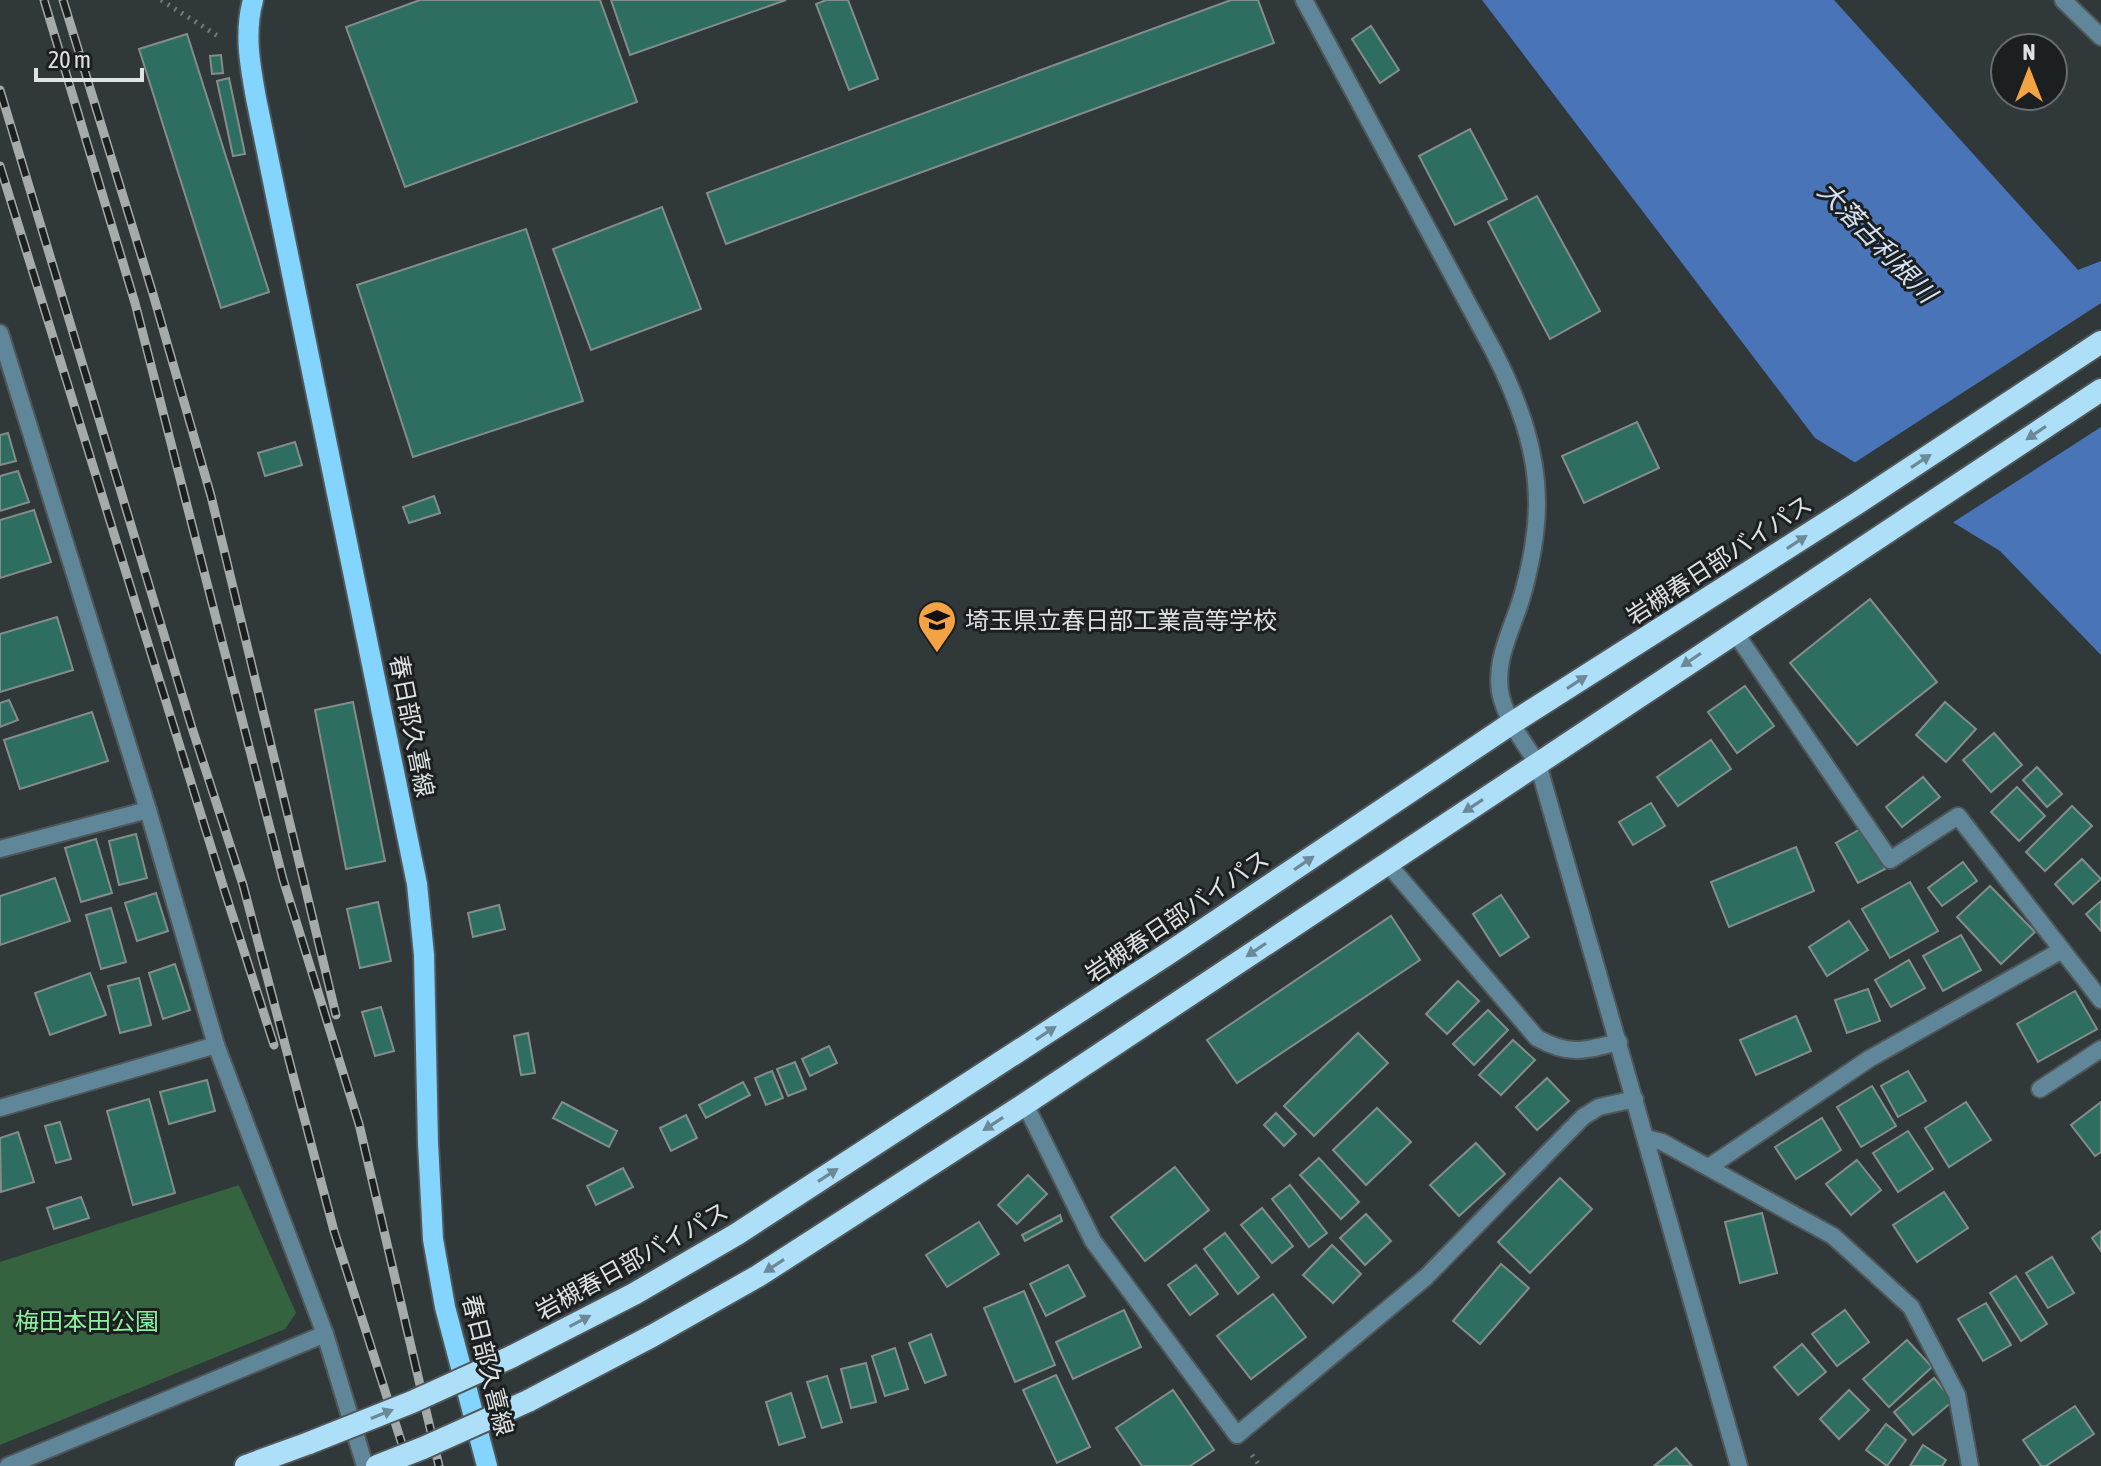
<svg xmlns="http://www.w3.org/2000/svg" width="2101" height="1466" font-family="'Asap Condensed','Noto Sans JP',sans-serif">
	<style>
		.green { fill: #35633f }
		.water { fill: #4974b8 }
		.pier { fill: #313839 }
		.building { fill: #2d6e60; stroke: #858d8a; stroke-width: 2 }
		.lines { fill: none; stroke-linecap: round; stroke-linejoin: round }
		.minor-casing { stroke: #505758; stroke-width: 20 }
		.tertiary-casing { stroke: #505758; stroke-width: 20 }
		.primary-casing { stroke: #505758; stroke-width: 24 }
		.trunk-casing { stroke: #505758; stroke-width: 26 }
		.path { stroke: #757b7c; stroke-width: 5; stroke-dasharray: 2 6; stroke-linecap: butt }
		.minor { stroke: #60869a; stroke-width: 16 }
		.tertiary { stroke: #60869a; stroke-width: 16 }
		.primary { stroke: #83d5ff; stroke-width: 20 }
		.trunk { stroke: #addff9; stroke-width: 22 }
		.rail-casing { stroke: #a5aaab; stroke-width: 9 }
		.rail { stroke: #1b1f1f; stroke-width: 6; stroke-dasharray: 18; stroke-linecap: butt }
		.trunk-bridge-casing { stroke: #505758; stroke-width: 26; stroke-linecap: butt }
		.trunk-bridge { stroke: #addff9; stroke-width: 22 }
		.oneway { fill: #6b8997 }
		.labels { text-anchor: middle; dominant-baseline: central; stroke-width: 6; stroke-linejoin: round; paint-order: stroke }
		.street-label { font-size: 24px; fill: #dee2e3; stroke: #1b1f1f }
		.poi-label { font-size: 24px; fill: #dee2e3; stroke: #1b1f1f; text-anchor: start }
		.park-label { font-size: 24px; fill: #8bf1a1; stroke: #1b1f1f }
		.water-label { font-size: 26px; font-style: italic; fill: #d5e2f5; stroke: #1b1f1f }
	</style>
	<rect width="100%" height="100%" fill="#313839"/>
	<polygon class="green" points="239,1185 296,1313 285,1329 0,1445 0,1262"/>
	<polygon class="water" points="1482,0 1834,0 2078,270 2101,261 2101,655 2000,551 1815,438"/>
	<polygon class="pier" points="2101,303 2101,427 1949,525 1851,465"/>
	<g class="building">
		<polygon points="420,0 600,0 637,102 405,187 346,27"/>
		<polygon points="611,0 786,0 630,55"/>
		<polygon points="826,0 848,0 878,79 849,90 816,4"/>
		<polygon points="1231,0 1258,0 1274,43 726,244 707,193"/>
		<polygon points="1371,26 1399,70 1380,83 1352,39"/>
		<polygon points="187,34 269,292 221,308 139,49"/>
		<polygon points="221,55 223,73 212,74 210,56"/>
		<polygon points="229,78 245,154 233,156 217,81"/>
		<polygon points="1470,129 1507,199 1455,225 1419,156"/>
		<polygon points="1537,196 1600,311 1550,339 1488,222"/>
		<polygon points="662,207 701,309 591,350 553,249"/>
		<polygon points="526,229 583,401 413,457 357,285"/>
		<polygon points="1637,422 1659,468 1584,503 1562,456"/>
		<polygon points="8,433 16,461 0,465 0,435"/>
		<polygon points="295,442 302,465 265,476 258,453"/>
		<polygon points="18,471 29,502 0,511 0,476"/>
		<polygon points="434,496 440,513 409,523 403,507"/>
		<polygon points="34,510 51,562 0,578 0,520"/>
		<polygon points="1870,599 1937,682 1857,745 1790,663"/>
		<polygon points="57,617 73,670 0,692 0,634"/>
		<polygon points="1745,686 1774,726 1737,753 1708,712"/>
		<polygon points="9,700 18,720 0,727 0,703"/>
		<polygon points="353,702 385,861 346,869 315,710"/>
		<polygon points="1945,702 1976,729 1946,762 1916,735"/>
		<polygon points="92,712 108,761 20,789 4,740"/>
		<polygon points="1994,733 2022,765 1991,792 1963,760"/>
		<polygon points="1711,740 1731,769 1678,806 1657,777"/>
		<polygon points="2037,767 2062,794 2047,807 2023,780"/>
		<polygon points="1923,777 1940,797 1902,827 1886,807"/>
		<polygon points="2017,787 2045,816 2019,841 1991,812"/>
		<polygon points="1651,803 1665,826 1633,845 1619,822"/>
		<polygon points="2072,806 2092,826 2045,871 2026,852"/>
		<polygon points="1862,828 1885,869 1858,883 1836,843"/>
		<polygon points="136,834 147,878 119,885 109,841"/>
		<polygon points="96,839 112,893 81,902 65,848"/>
		<polygon points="1796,847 1814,891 1729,927 1711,882"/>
		<polygon points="2082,859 2101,879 2073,904 2055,884"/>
		<polygon points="1963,862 1977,881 1942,906 1928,888"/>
		<polygon points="55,878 70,921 0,945 0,896"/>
		<polygon points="1910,882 1938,931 1890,958 1862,909"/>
		<polygon points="1990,886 2035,932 2001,964 1957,917"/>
		<polygon points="156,893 168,931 137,941 125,903"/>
		<polygon points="1501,895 1529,937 1500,956 1473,914"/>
		<polygon points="2101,901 2101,931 2086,914"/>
		<polygon points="378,902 391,961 360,968 347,909"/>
		<polygon points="499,905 505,929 473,937 468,913"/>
		<polygon points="111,908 126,962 101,969 86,915"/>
		<polygon points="1391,916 1420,960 1237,1083 1207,1040"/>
		<polygon points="1849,921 1868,950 1827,976 1809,947"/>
		<polygon points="1961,935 1981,970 1943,991 1923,956"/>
		<polygon points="1909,960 1925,988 1891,1007 1875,980"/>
		<polygon points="175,964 190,1010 163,1019 149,973"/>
		<polygon points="90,973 106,1015 50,1035 35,993"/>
		<polygon points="139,978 151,1025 120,1033 108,986"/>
		<polygon points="1458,981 1479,1001 1447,1034 1426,1014"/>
		<polygon points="1868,989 1880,1021 1847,1033 1835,1000"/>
		<polygon points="2075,991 2097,1029 2038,1062 2017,1024"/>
		<polygon points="381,1007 394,1051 375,1056 362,1012"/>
		<polygon points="1488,1010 1508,1030 1474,1065 1453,1044"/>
		<polygon points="1796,1016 1811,1051 1756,1075 1740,1040"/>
		<polygon points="528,1033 535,1073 521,1075 514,1036"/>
		<polygon points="1358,1033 1388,1063 1314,1136 1284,1106"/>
		<polygon points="1513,1040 1535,1060 1501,1095 1479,1075"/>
		<polygon points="829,1046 837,1063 810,1076 802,1059"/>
		<polygon points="795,1062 806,1089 788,1096 777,1069"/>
		<polygon points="772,1071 783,1098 766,1105 755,1078"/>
		<polygon points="1908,1071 1926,1101 1898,1117 1881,1086"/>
		<polygon points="1547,1078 1569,1101 1537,1130 1516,1107"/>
		<polygon points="207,1080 215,1111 169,1124 160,1092"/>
		<polygon points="743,1082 750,1095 706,1118 699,1105"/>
		<polygon points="1872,1086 1896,1126 1861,1147 1837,1107"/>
		<polygon points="149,1099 175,1193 133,1205 107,1111"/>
		<polygon points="562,1102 617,1131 609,1147 553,1118"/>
		<polygon points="1966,1102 1991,1140 1949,1167 1925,1128"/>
		<polygon points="2101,1102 2101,1152 2095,1156 2071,1125"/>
		<polygon points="1377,1108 1411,1142 1366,1185 1333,1150"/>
		<polygon points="1276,1113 1296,1134 1284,1146 1264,1125"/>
		<polygon points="686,1115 697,1138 671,1151 660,1128"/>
		<polygon points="1822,1118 1841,1150 1796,1179 1775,1147"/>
		<polygon points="60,1122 71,1159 56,1163 45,1126"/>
		<polygon points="1908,1131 1933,1169 1898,1192 1873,1153"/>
		<polygon points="18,1132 34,1182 1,1192 0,1138"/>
		<polygon points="1476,1143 1505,1174 1459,1216 1430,1185"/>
		<polygon points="1319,1158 1359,1202 1341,1219 1300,1175"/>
		<polygon points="1857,1160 1881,1190 1851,1215 1826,1184"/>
		<polygon points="1175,1167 1209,1210 1145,1261 1111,1217"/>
		<polygon points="623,1168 633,1187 596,1205 587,1186"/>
		<polygon points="1028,1175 1047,1194 1017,1224 998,1205"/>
		<polygon points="1560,1178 1592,1209 1530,1273 1498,1242"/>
		<polygon points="1290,1185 1327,1233 1309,1247 1272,1199"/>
		<polygon points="1944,1192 1968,1228 1917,1262 1893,1225"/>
		<polygon points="81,1197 89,1218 54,1229 47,1208"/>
		<polygon points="1262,1208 1293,1246 1272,1263 1241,1225"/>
		<polygon points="1762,1213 1777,1273 1740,1283 1725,1222"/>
		<polygon points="1366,1214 1391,1241 1365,1265 1340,1238"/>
		<polygon points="1060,1215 1062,1221 1025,1241 1022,1235"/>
		<polygon points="979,1222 999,1254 947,1287 926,1255"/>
		<polygon points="2101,1231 2101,1251 2092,1238"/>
		<polygon points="1225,1233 1259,1277 1238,1294 1204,1249"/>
		<polygon points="1332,1245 1361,1274 1333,1303 1303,1275"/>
		<polygon points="2052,1257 2074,1293 2048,1308 2026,1273"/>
		<polygon points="1501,1264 1529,1288 1480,1344 1453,1321"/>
		<polygon points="1068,1265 1085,1296 1046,1316 1030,1284"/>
		<polygon points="1196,1265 1218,1294 1190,1315 1168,1285"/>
		<polygon points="2016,1276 2047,1324 2021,1341 1990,1293"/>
		<polygon points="1024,1291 1055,1365 1015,1382 984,1308"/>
		<polygon points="1273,1294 1306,1337 1251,1379 1217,1336"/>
		<polygon points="1986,1303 2011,1345 1983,1361 1958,1319"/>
		<polygon points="1124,1310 1141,1347 1073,1379 1056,1342"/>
		<polygon points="1845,1310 1869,1342 1837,1366 1812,1334"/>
		<polygon points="931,1334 946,1375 925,1383 909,1343"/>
		<polygon points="1907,1340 1932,1367 1889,1407 1863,1379"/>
		<polygon points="1802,1344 1826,1372 1798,1395 1774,1367"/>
		<polygon points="895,1348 908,1389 885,1396 872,1356"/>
		<polygon points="866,1363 876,1402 851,1408 841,1369"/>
		<polygon points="1056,1375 1090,1447 1057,1463 1023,1390"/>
		<polygon points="827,1376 842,1422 822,1428 807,1382"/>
		<polygon points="1934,1378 1953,1401 1913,1435 1894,1412"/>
		<polygon points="1173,1390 1214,1450 1190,1466 1142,1466 1116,1428"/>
		<polygon points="1849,1390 1869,1410 1839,1439 1820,1419"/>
		<polygon points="791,1393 805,1437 779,1445 766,1402"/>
		<polygon points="2075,1406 2094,1434 2046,1466 2041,1466 2023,1440"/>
		<polygon points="1886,1424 1906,1440 1887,1466 1866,1450"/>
		<polygon points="1923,1445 1946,1460 1942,1466 1910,1466"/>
		<polygon points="1676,1448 1692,1466 1654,1466"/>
	</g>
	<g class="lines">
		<defs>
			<g id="minor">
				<path d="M1304,0l189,350c24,47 44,98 44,152 0,30 -6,62 -14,91 -9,34 -32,70 -21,107 7,23 22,43 36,64"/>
				<polyline points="2063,0 2101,37"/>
				<polyline points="0,333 148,810 216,1045 325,1334 365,1466"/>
				<polyline points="1734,631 1890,860 1958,816 2101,1000"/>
				<polyline points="0,849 148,810"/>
				<path d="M1387,863l150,175c33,18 46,13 82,4"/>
				<polyline points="2040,1089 2101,1049"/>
				<polyline points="1025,1104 1093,1241 1237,1435 1426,1277 1583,1117 1599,1107 1635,1099"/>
				<polyline points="0,1108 216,1045"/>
				<polyline points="1646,1138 1662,1142 1833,1236 1911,1307 1957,1395 1970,1466"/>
				<polyline points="1709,1167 1869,1059 2062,950"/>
				<polyline points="8,1466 325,1334"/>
			</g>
			<polyline id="tertiary" points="1538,764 1739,1466"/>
			<path id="primary" d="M253,0c-9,33 -3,65 3,98l161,786 7,71 4,188 5,96 12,68 42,159"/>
			<g id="trunk">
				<polyline points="511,1357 634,1294 737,1234 1169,953 1512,723 1856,504 2101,342"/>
				<polyline points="528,1401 652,1336 758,1276 1025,1104 2101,390"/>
				<polyline points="246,1466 309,1443"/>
			</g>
		</defs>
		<use href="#minor" class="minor-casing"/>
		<use href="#tertiary" class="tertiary-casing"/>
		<use href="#primary" class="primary-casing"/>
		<use href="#trunk" class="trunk-casing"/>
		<g class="path">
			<polyline points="161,0 221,38"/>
			<polyline points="1252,1455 1260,1466"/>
		</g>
		<use href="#minor" class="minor"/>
		<use href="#tertiary" class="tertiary"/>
		<use href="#primary" class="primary"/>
		<use href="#trunk" class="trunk"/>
		<defs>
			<g id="rail">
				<polyline points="44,0 135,303 283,879 359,1124 439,1466"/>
				<polyline points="63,0 153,294 211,496 336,1015"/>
				<polyline points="0,90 192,728 243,885 334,1231 409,1466"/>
				<polyline points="0,166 225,892 274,1045"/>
			</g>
		</defs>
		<use href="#rail" class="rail-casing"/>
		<use href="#rail" class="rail"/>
		<defs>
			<g id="trunk-bridge">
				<polyline points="309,1443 412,1402 511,1357"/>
				<polyline points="377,1466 423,1448 528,1401"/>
			</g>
		</defs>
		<use href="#trunk-bridge" class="trunk-bridge-casing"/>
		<use href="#trunk-bridge" class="trunk-bridge"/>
	</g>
	<defs><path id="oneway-solid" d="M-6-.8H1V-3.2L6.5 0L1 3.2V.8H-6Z" transform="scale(2)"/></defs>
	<g class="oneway">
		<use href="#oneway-solid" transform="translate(2036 433) rotate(146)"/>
		<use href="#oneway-solid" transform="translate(1921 461) rotate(-33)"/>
		<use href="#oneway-solid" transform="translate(1797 542) rotate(-33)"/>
		<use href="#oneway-solid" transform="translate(1691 660) rotate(146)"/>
		<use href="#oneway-solid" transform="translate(1577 682) rotate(-33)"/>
		<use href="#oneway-solid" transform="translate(1473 806) rotate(147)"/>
		<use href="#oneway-solid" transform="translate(1304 863) rotate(-34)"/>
		<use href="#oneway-solid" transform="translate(1256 950) rotate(146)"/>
		<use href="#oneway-solid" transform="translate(1046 1033) rotate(-33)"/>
		<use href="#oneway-solid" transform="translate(993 1124) rotate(147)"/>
		<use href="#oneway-solid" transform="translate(828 1175) rotate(-33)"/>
		<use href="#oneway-solid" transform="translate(774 1266) rotate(147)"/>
		<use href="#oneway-solid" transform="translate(580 1321) rotate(-28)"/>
		<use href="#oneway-solid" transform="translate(382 1414) rotate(-22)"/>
	</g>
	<defs>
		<symbol id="school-pin" viewBox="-11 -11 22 30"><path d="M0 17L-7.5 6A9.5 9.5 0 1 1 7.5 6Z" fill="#f4a344" stroke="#1b1f1f"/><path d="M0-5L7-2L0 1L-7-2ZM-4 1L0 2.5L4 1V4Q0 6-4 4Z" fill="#111"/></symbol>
	</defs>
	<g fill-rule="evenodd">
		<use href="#school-pin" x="915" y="598" width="44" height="60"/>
	</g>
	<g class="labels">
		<g class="street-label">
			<text transform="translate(1719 560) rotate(-33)">岩槻春日部バイパス</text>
			<text transform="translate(412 726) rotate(79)">春日部久喜線</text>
			<text transform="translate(1177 916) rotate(-34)">岩槻春日部バイパス</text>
			<text transform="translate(632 1261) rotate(-29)">岩槻春日部バイパス</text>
			<text transform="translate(488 1365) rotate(76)">春日部久喜線</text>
		</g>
		<g class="poi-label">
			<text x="965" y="620">埼玉県立春日部工業高等学校</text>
		</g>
		<g class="park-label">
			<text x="87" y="1321">梅田本田公園</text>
		</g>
		<g class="water-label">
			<text transform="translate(1877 242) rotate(46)">大落古利根川</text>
		</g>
	</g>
	<g transform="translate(2029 72)"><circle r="38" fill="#1b1f1f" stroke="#696d6d" stroke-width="2"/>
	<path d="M0-6L14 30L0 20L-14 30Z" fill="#f4a344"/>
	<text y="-12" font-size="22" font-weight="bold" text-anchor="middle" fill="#dee2e3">N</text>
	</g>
	<path d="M36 68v12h106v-12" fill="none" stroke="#dee2e3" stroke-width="4"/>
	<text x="48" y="68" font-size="24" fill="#dee2e3" stroke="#1b1f1f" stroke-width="6" paint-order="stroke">20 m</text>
</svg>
